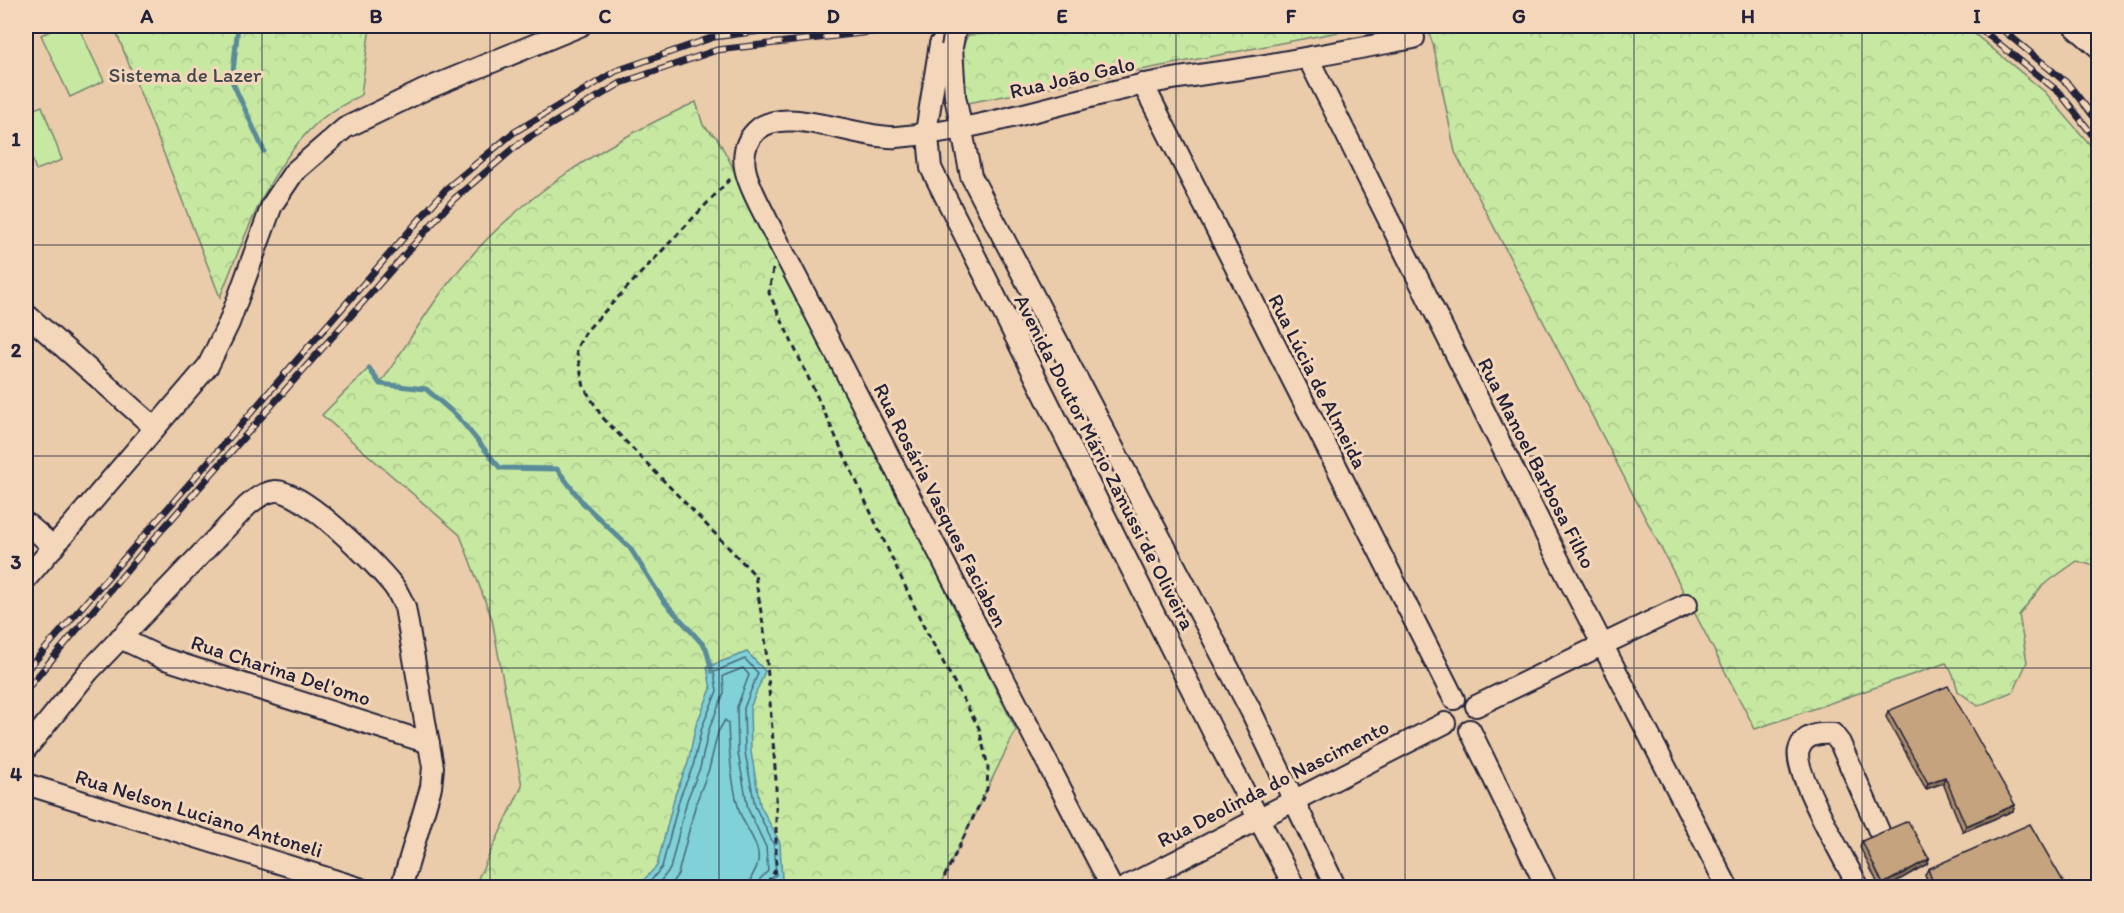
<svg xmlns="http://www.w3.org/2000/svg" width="2124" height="913" font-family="Itim,sans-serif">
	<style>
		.forest { fill: url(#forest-crowns); stroke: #74856e; stroke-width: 1.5 }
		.pitch { fill: #c6e8a1; stroke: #74856e; stroke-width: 1.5 }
		.water { fill: #80d1d8; stroke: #5a8b99; stroke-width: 1.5 }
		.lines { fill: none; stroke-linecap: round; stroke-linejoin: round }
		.shore { stroke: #48687a; stroke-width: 1.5 }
		.stream { stroke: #5a8b99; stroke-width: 5 }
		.minor-casing { stroke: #22223b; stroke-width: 24 }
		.path { stroke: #22223b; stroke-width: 3; stroke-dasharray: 6 4.5; stroke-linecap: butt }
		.minor { stroke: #f4d7ba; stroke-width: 20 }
		.rail-casing { stroke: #22223b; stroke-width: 7 }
		.rail { stroke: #f4d7ba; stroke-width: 4.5; stroke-dasharray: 14; stroke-linecap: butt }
		.minor-bridge-casing { stroke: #22223b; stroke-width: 24; stroke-linecap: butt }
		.minor-bridge { stroke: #f4d7ba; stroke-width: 20 }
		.wall { fill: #a98c6c; stroke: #22223b; stroke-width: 1.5 }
		.shaded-wall { fill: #897258; stroke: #22223b; stroke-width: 1.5 }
		.building { fill: #c4a37e; stroke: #22223b; stroke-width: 1.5 }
		.grid { fill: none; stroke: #22223b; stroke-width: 1.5; stroke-opacity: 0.55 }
		.labels { text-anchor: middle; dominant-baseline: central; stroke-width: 6; stroke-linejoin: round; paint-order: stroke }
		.park-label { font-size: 21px; fill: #434a4f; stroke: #f4d7ba }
		.street-label { font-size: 21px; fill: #22223b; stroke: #f4d7ba }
		.neatline { fill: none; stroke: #22223b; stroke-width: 2 }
		.grid-label { font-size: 20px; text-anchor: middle; font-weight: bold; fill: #22223b }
	</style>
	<defs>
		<pattern id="forest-crowns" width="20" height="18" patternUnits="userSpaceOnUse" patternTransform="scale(1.5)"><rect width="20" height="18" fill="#c6e8a1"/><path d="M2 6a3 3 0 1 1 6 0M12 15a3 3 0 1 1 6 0" fill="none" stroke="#aac78c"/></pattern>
	</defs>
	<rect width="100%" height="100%" fill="#eacbaa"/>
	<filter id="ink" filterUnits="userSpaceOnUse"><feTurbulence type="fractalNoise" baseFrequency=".0167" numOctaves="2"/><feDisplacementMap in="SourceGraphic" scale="12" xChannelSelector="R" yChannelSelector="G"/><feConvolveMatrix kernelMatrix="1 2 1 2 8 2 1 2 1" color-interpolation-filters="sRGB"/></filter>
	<g filter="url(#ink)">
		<g class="forest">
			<path d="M114,26h256l-9,69c-14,8 -31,16 -43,27 -50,45 -73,114 -98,175z"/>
			<path d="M1121,26h249l-402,77c-8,-29 -14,-41 0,-68z"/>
			<polygon points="1426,26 1960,26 1971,31 2045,92 2098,154 2098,567 2077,561 2042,586 2019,615 2027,662 2014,691 1978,706 1958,691 1953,674 1946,663 1755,729 1455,152 1433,44"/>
			<path d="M696,102l7,23 14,13 10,18 289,574 -77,157h-465l48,-101 -30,-167 -32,-84 -138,-120 47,-47 11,16c23,-33 43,-68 67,-99 65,-85 154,-140 249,-183z"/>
		</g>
		<g class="pitch">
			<polygon points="62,26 78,26 104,81 70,97 41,35"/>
			<polygon points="42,106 62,160 36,170 26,142 26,112"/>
		</g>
		<polygon class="water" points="747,652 765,671 750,708 751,752 760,805 780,843 782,881 765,888 637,887 657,866 675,795 688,763 696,725 711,689 707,667"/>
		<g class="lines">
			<g class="shore">
				<polyline points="645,888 662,867 680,797 693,766 702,727 717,691 714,672 745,659 758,673 744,708 745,752 755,806 774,845 776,875 767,881 766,888"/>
				<polyline points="655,888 670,869 687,800 700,768 709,729 724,693 723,676 743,668 749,675 737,707 738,753 748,809 766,847 768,871 760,879 758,888"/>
				<path d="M668,888l10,-14 18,-71 13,-34 9,-37 7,-12 3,3c1,29 3,59 11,87 4,15 17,28 19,43 2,18 -8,19 -9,35"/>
			</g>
			<g class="stream">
				<polyline points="238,26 232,81 264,151"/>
				<polyline points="369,368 380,384 426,389 458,417 500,468 557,469 583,503 630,548 663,600 706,648 712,671"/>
			</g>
			<defs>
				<g id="minor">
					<polyline points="2074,26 2098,47"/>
					<polyline points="940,44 927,126 931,168 1213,732 1295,888"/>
					<polyline points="952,47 955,96 971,176 1251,711 1336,888"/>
					<polyline points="1308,58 1550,543 1728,888"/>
					<polyline points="1143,84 1454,699"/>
					<polyline points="26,314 155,428"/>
					<polyline points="26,523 54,547"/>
					<polyline points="26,579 208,366 229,323 272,205 294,172 345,128 424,90 580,26"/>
					<polyline points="120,638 162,658 429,743"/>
					<polyline points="1476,706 1687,604"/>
					<polyline points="1470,730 1547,888"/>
					<path d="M26,749l63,-78 158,-165c8,-7 17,-14 28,-15 27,-2 98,70 116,92 6,6 10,16 14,24l28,160 -2,20 -30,101"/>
					<polyline points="26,784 359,888"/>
					<path d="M1112,888l-344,-666c-13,-28 -39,-64 -12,-91 28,-28 103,9 141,6 83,-6 163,-35 244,-52 37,-8 75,-12 112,-18 54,-9 107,-19 161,-29"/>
					<polyline points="1124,888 1445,723"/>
					<path d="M1859,888c-12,-24 -67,-118 -60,-138 5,-16 20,-17 34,-16l7,9 39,88"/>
				</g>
			</defs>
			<use href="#minor" class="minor-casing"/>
			<g class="path">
				<polyline points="730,179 587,330 576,349 584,387 602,417 755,575 765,637 776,781 776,869 764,888"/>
				<polyline points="773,269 769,293 924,627 979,728 988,767 987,789 939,888"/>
			</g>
			<use href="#minor" class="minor"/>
			<defs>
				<g id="rail">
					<polyline points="1977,26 2060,93 2098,142"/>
					<polyline points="1998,26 2068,84 2098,122"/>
					<polyline points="26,671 446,189 513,133 616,71 714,37 799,26"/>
					<polyline points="26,690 146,548 454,199 520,143 621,83 717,50 896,29 967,26"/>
				</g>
			</defs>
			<use href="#rail" class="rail-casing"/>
			<use href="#rail" class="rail"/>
			<defs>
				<polyline id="minor-bridge" points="952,47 956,26"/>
			</defs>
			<use href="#minor-bridge" class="minor-bridge-casing"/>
			<use href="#minor-bridge" class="minor-bridge"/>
		</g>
		<g class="wall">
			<polygon points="1888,711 2015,805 2013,811 1963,832 1943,783 1926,789 1886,717"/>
			<polygon points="1862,841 1929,859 1927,864 1885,888 1880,888 1860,847"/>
			<polygon points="1928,869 2067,888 1931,888 1925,875"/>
		</g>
		<g class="shaded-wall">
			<polygon points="1945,777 1943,783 1926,789 1928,783"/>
			<polygon points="2015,805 2013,811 1963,832 1966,826"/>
			<polygon points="1929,859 1927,864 1885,888 1881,888 1883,884"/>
		</g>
		<g class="building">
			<polygon points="1948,686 2015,805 1966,826 1945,777 1928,783 1888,711"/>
			<polygon points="1908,821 1929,859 1883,884 1862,841"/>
			<polygon points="2030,824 2067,888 1935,888 1928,869"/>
		</g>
	</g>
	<path class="grid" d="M262,26v862M490,26v862M719,26v862M948,26v862M1176,26v862M1405,26v862M1634,26v862M1862,26v862M26,245h2072M26,456h2072M26,668h2072"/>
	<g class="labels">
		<g class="park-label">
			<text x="185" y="74">Sistema de Lazer</text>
		</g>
		<g class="street-label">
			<text transform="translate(1072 77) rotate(-13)">Rua João Galo</text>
			<text transform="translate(1318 381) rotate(63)">Rua Lúcia de Almeida</text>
			<text transform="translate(1105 462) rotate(63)">Avenida Doutor Mário Zanussi de Oliveira</text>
			<text transform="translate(1537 463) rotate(63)">Rua Manoel Barbosa Filho</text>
			<text transform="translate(941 505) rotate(63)">Rua Rosária Vasques Faciaben</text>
			<text transform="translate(281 670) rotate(18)">Rua Charina Del'omo</text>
			<text transform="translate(1273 783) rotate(-27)">Rua Deolinda do Nascimento</text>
			<text transform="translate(199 813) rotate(17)">Rua Nelson Luciano Antoneli</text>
		</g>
	</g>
	<rect width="2124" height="913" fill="none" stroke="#f4d7ba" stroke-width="66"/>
	<rect x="33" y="33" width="2058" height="847" class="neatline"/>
	<g class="grid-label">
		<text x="147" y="23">A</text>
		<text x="376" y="23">B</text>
		<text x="605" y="23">C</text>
		<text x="833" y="23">D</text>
		<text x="1062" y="23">E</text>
		<text x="1291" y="23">F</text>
		<text x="1519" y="23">G</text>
		<text x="1748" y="23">H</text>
		<text x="1977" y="23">I</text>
		<text x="16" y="146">1</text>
		<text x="16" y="357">2</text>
		<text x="16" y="569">3</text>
		<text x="16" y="781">4</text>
	</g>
</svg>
